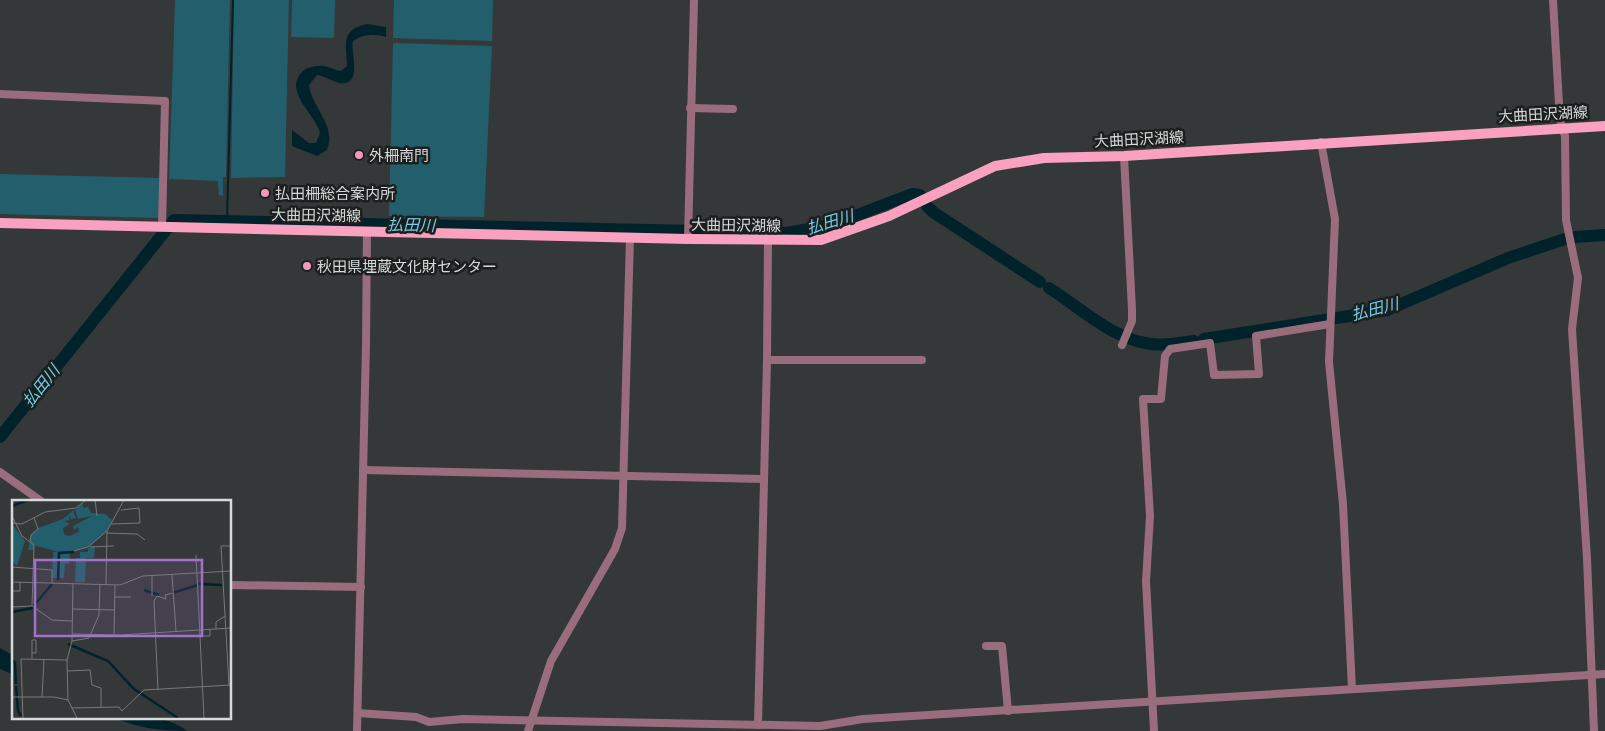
<svg xmlns="http://www.w3.org/2000/svg" width="1605" height="731" font-family="Helvetica,'Noto Sans JP',sans-serif">
	<style>
		.green { fill: #235e6c }
		.water { fill: #00222b }
		.lines { fill: none; stroke-linecap: round; stroke-linejoin: round }
		.stream { stroke: #00222b; stroke-width: 2 }
		.river { stroke: #00222b; stroke-width: 12 }
		.minor { stroke: #996d7b; stroke-width: 8 }
		.major { stroke: #f9a1be; stroke-width: 10 }
		.poi-dot { fill: #f09ab7; stroke: #1d1f1f; stroke-width: 2 }
		.labels { text-anchor: middle; dominant-baseline: central; stroke-width: 5; stroke-linejoin: round; paint-order: stroke }
		.street-label { font-size: 15px; fill: #d7dada; stroke: #1d1f1f }
		.poi-label { font-size: 15px; fill: #d7dada; stroke: #1d1f1f; text-anchor: start }
		.water-label { font-size: 16px; font-style: italic; fill: #6dcfe9; stroke: #1d1f1f }
		.inset-river { fill: none; stroke: #00222b; stroke-width: 2.5 }
		.inset-road { fill: none; stroke: #757979; stroke-width: 1 }
		.view { fill: #a072ca; fill-opacity: 0.15; stroke: #a072ca; stroke-width: 2.5 }
		.inset-edge { fill: none; stroke: #d7dada; stroke-width: 2.5 }
	</style>
	<rect width="100%" height="100%" fill="#343839"/>
	<g class="green">
		<polygon points="175,0 230,0 226,177 223,177 223,196 219,195 218,181 169,179"/>
		<polygon points="234,0 289,0 285,177 231,178"/>
		<polygon points="292,0 335,0 334,38 291,37"/>
		<polygon points="394,0 493,0 492,41 393,38"/>
		<polygon points="393,43 492,46 484,217 389,216"/>
		<polygon points="0,174 160,178 159,218 0,214"/>
	</g>
	<g class="water">
		<path d="M367,24l19,3v10c-12,-4 -23,-3 -33,4 -3,11 11,46 -14,42 -8,-2 -14,-7 -22,-8l-8,10c3,23 28,41 18,65l-10,6 -25,-10v-16l17,13h7l4,-10c-4,-18 -36,-41 -19,-60 4,-5 11,-7 18,-7 8,-1 14,4 22,5l6,-5c0,-21 -8,-36 20,-42z"/>
		<polygon points="0,648 14,656 14,675 0,669"/>
		<path d="M112,717c26,0 54,-3 75,14 -26,0 -50,-3 -75,-14z"/>
	</g>
	<g class="lines">
		<polyline class="stream" points="227,221 233,0"/>
		<g class="river">
			<polyline points="927,206 933,212 1040,282"/>
			<polyline points="1575,237 1605,235"/>
			<path d="M1049,288c32,20 63,51 102,56 13,2 30,-1 43,-3"/>
			<polyline points="1204,339 1387,310 1508,258 1565,239"/>
			<polyline points="0,437 174,220 787,233 831,225 912,194 920,195"/>
		</g>
		<g class="minor">
			<polyline points="1553,0 1560,121 1565,136 1566,220 1578,278 1572,329 1587,558 1594,731"/>
			<polyline points="0,94 165,101 162,227"/>
			<polyline points="690,108 733,109"/>
			<polyline points="1321,142 1335,219 1329,362 1343,504 1352,689"/>
			<polyline points="688,239 694,0"/>
			<polyline points="1122,345 1132,321 1132,309 1124,156"/>
			<polyline points="767,360 922,360"/>
			<polyline points="363,470 763,479"/>
			<polyline points="0,472 41,501"/>
			<polyline points="230,585 361,587"/>
			<polyline points="986,646 1002,646 1008,711"/>
			<polyline points="358,713 416,717 429,722 463,719 820,726 863,719 1605,674"/>
			<polyline points="758,725 767,360 768,241"/>
			<polyline points="357,731 366,345 367,231"/>
			<polyline points="528,731 551,661 615,549 622,528 630,237"/>
			<polyline points="1154,731 1146,581 1150,516 1143,399 1161,399 1165,356 1170,349 1210,343 1214,375 1259,374 1256,336 1330,324"/>
		</g>
		<polyline class="major" points="0,223 688,239 821,240 889,216 995,166 1044,158 1124,156 1605,126"/>
	</g>
	<g class="poi-dot">
		<circle cx="359" cy="155" r="5"/>
		<circle cx="265" cy="193" r="5"/>
		<circle cx="307" cy="266" r="5"/>
	</g>
	<g class="labels">
		<g class="street-label">
			<text transform="translate(1543 114) rotate(-3)">大曲田沢湖線</text>
			<text transform="translate(1139 139) rotate(-3)">大曲田沢湖線</text>
			<text transform="translate(316 215) rotate(1)">大曲田沢湖線</text>
			<text transform="translate(736 225) rotate(1)">大曲田沢湖線</text>
		</g>
		<g class="poi-label">
			<text x="369" y="155">外柵南門</text>
			<text x="275" y="193">払田柵総合案内所</text>
			<text x="317" y="266">秋田県埋蔵文化財センター</text>
		</g>
		<g class="water-label">
			<text transform="translate(830 222) rotate(-16)">払田川</text>
			<text transform="translate(411 225) rotate(1)">払田川</text>
			<text transform="translate(1375 309) rotate(-14)">払田川</text>
			<text transform="translate(41 386) rotate(-51)">払田川</text>
		</g>
	</g>
	<g transform="translate(12 500)">
		<rect width="219" height="219" fill="#343839"/>
		<path d="M71,3v5l5,-1 3,6 14,1 7,6 -5,11 -19,16 -18,5 -1,12h-4l-1,14h-12l1,-26h5l-24,-7v5h-6l3,-15 7,-7 25,-9 11,-9v4l2,4 -5,1 -2,-4v5l-5,1 6,3 -7,4 1,6 5,2 10,-4 -1,-5 -4,3 -1,-4 19,-10 -14,3 -3,-9zM0,24l13,17 -8,25 -5,-5zM83,46l-1,12h-8l-1,24h-10l1,-24h4v-6h8v-4z" fill="#235e6c"/>
		<path class="inset-river" d="M0,6l16,-6M46,80l1,-27 15,-1M187,84l23,1M132,90l15,5M160,93l26,-8M0,112l20,-4 20,-24M56,144l40,17 26,28 44,29M0,160l3,3 1,21M4,186l2,25 3,5"/>
		<path class="inset-road" d="M83,0l2,16M0,16l10,20 12,9 -2,61 20,14 20,1M0,23l10,1 23,-12 31,-4 10,-8M99,24l29,-1 -1,-15 -18,2M95,33l30,1 8,6M18,42l1,-7 7,-6 -4,-11M78,47l24,-1M62,51l14,-4 19,-16 17,-31M184,55l8,163M0,67l40,3v13M160,75l4,56M0,82l108,3 23,-9 88,-5M61,84l-1,57 -5,19 1,40 9,18M94,84l1,-53M0,91h8v-9M140,96v-20M103,97h16M0,107l20,-1M61,109l41,1M204,129v-7l9,-6M60,134l48,1 111,-7M102,135l1,-50M189,136h9v-7M60,141l17,-3 10,-23 1,-31M20,153h4v-13h-4v19M55,171l23,-1 2,15 9,3v20M217,185l-8,-139h10M146,190l-4,-89 3,-5 9,3 -1,-4 8,-2M0,197h42l14,3M30,197l2,-38M59,208l48,-1 3,4M110,211l22,-21 87,-5M11,218l-2,-59 46,1"/>
		<path class="view" d="M23,60h167v76h-167z"/>
		<rect width="219" height="219" class="inset-edge"/>
	</g>
</svg>
